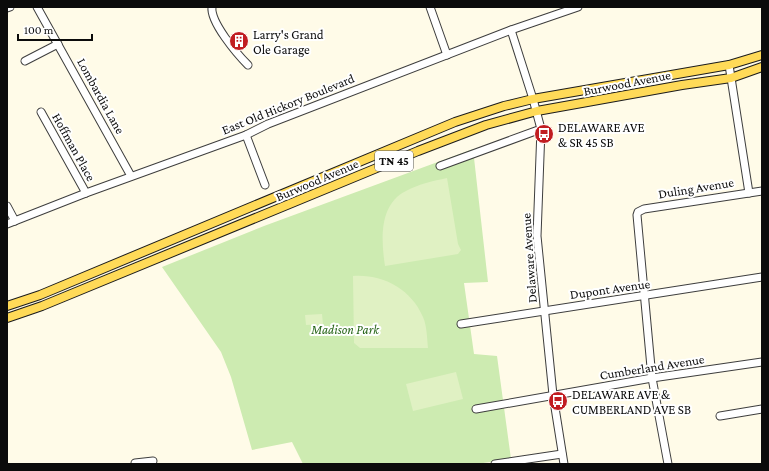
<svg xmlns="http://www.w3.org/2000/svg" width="769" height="471" font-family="'Crimson Pro',serif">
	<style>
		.green { fill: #cdebb1 }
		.pitch { fill: #e0f1c3 }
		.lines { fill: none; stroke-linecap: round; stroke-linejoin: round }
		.minor-casing { stroke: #3e3e3e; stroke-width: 9 }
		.major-casing { stroke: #1c1c1c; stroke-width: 10 }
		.minor { stroke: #fff; stroke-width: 7 }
		.major { stroke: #ffda58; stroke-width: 8 }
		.labels { text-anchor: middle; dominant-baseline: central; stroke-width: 4; stroke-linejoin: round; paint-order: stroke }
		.shield { fill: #fff; stroke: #545454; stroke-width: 1 }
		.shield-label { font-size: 12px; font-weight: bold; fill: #0b0b0b }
		.poi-label { font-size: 13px; fill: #0b0b0b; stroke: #fff; text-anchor: start }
		.street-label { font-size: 13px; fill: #0b0b0b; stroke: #fff }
		.park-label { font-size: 13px; font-style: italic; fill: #276519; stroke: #fff }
	</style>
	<rect width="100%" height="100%" fill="#fffbe8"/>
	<polygon class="green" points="473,149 488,282 464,283 474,354 497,356 511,459 476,464 303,464 292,442 252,450 231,377 221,352 162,267 264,226"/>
	<g class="pitch">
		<path d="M447,178l11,66 3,6 -3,4 -73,12c-4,-26 -6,-62 21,-75 13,-7 27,-10 41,-13z"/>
		<path d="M353,276c30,-2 58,13 70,41 4,9 4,21 5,31h-68l-6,-5z"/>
		<polygon points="322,314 323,324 306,325 305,315"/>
		<polygon points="456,372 463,399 413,411 406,384"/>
	</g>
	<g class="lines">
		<defs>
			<g id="minor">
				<polyline points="37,7 131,176"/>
				<path d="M212,7c-2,15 25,47 36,58"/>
				<polyline points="430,7 447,55"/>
				<polyline points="7,8 10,7"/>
				<polyline points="511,30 533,99 541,129 537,236 553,395 564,464"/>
				<polyline points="25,61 58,44"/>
				<polyline points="729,65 749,193"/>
				<polyline points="41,112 86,193"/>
				<polyline points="246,135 265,185"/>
				<polyline points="440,166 541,129"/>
				<polyline points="7,206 15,221"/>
				<polyline points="7,224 86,193 246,135 268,124 511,30 578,7"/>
				<polyline points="461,324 762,277"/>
				<polyline points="476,409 652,378 762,362"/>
				<polyline points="720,416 762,409"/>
				<polyline points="135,463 153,461"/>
				<polyline points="495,464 562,454"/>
				<polyline points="668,464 652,378 637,215 638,212 644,209 762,191"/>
			</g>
			<g id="major">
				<polyline points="7,306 40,295 455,122 504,106 533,99 729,65 762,55"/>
				<polyline points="7,318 42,306 418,151 486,125 537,111 682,85 731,78 762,67"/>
			</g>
		</defs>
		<use href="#minor" class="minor-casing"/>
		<use href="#major" class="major-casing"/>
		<use href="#minor" class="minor"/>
		<use href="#major" class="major"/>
	</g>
	<defs>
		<symbol id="building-disc" viewBox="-11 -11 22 22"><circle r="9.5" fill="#c11d21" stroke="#fff"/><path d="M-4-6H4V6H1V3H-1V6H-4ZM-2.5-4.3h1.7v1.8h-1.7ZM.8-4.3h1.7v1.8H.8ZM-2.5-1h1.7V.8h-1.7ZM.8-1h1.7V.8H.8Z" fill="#fff"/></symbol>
		<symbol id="bus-disc" viewBox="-11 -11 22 22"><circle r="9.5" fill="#c11d21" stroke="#fff"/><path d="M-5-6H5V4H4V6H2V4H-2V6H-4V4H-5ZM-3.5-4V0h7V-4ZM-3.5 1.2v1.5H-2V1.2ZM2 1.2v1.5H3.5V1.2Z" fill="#fff"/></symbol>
	</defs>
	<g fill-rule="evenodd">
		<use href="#building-disc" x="228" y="30" width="22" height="22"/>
		<use href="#bus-disc" x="533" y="123" width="22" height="22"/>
		<use href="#bus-disc" x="547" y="390" width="22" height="22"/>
	</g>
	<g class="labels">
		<rect class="shield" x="375" y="151" width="38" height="20" rx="3"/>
		<g class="shield-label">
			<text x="394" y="161">TN 45</text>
		</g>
		<g class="poi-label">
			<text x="253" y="34">Larry's Grand<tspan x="253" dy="15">Ole Garage</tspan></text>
			<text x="558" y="127">DELAWARE AVE<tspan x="558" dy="15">&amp; SR 45 SB</tspan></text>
			<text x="572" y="394">DELAWARE AVE &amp;<tspan x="572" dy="15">CUMBERLAND AVE SB</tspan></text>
		</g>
		<g class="street-label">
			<text transform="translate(627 83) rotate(-11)">Burwood Avenue</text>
			<text transform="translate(101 96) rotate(61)">Lombardia Lane</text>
			<text transform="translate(288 104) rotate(-22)">East Old Hickory Boulevard</text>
			<text transform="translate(74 147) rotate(61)">Hoffman Place</text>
			<text transform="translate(317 180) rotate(-23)">Burwood Avenue</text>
			<text transform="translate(696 188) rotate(-9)">Duling Avenue</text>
			<text transform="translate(529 258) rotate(-94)">Delaware Avenue</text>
			<text transform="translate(610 289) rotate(-8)">Dupont Avenue</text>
			<text transform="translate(652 367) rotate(-9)">Cumberland Avenue</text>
		</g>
		<g class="park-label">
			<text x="345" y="329">Madison Park</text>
		</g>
	</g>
	<rect width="769" height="471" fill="none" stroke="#0b0b0b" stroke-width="16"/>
	<path d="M18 34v6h74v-6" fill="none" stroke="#0b0b0b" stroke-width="2"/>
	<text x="24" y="34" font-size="12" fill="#0b0b0b" stroke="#ffffff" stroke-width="3" paint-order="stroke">100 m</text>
</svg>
